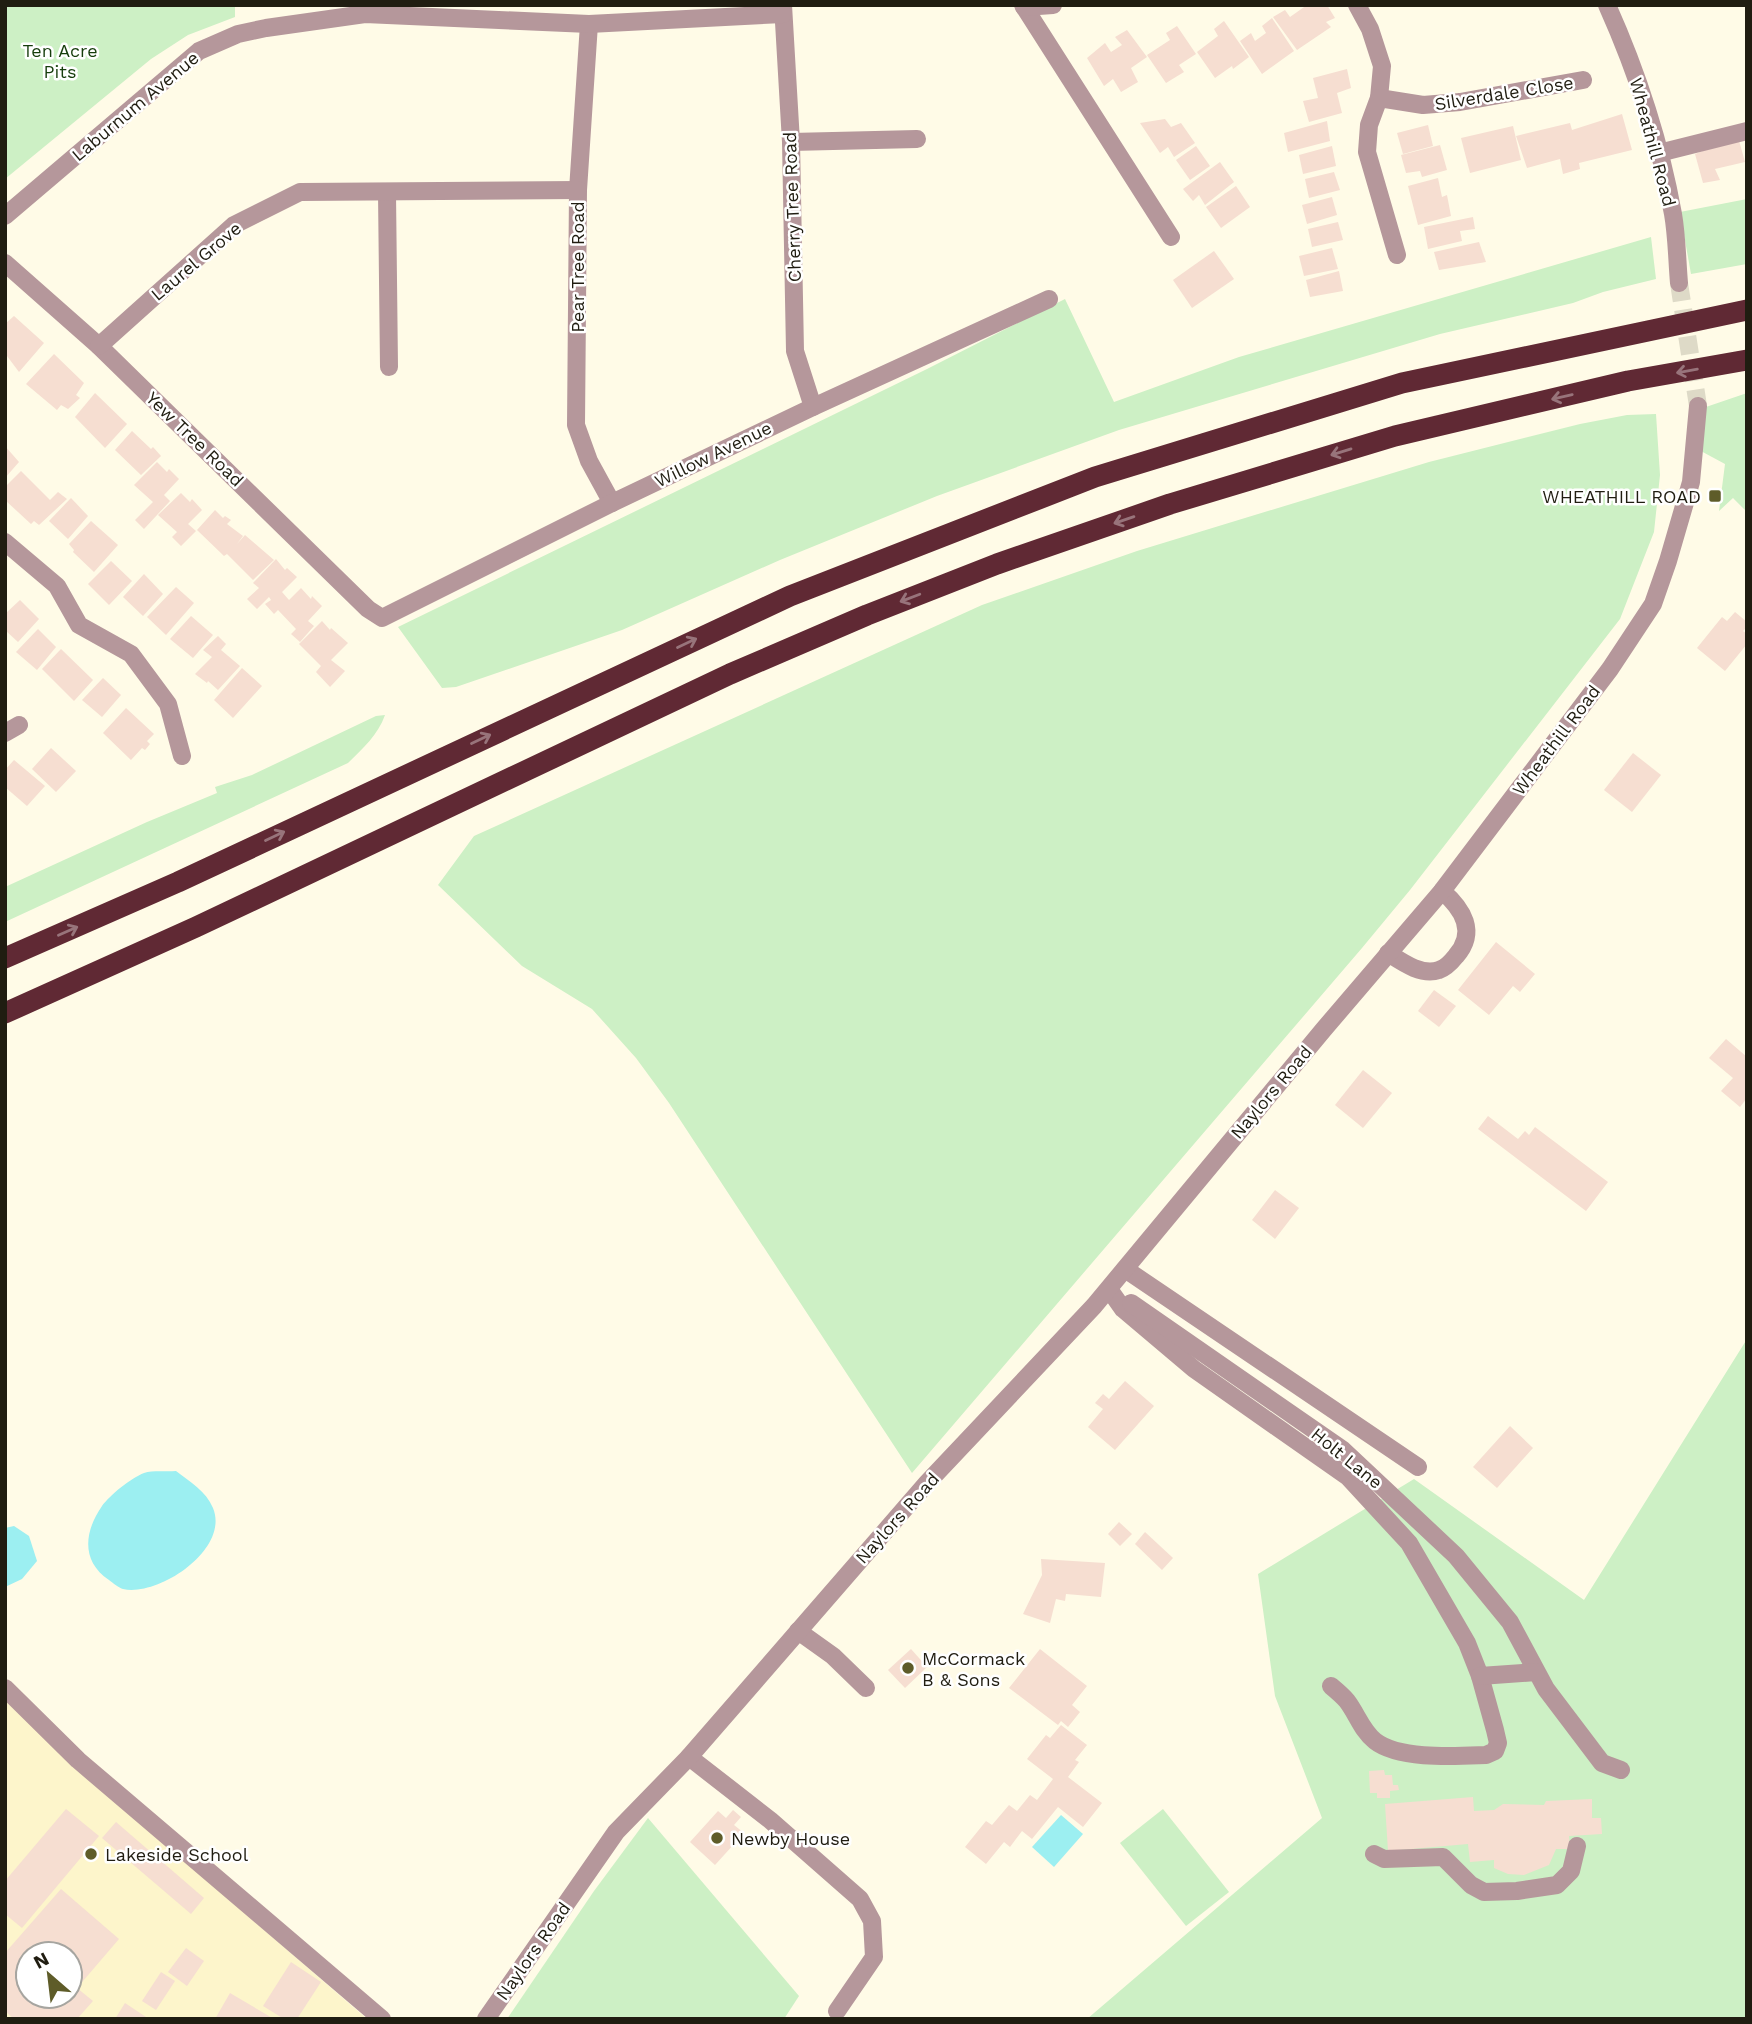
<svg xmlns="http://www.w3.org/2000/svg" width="1752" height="2024" font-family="'Work Sans',sans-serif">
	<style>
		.built { fill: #fdf5cb; fill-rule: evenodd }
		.green { fill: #cdf0c5 }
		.water { fill: #9ceff1 }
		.building { fill: #f6ded1; fill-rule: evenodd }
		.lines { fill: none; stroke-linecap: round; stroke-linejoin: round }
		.minor-tunnel { stroke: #dedac7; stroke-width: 18; stroke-dasharray: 18 9; stroke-linecap: butt }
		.minor { stroke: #b5979b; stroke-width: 18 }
		.highway { stroke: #602934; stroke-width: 21 }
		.oneway { stroke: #98747b }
		.poi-dot { fill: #5e5c29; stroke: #fff; stroke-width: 2.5 }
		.labels { text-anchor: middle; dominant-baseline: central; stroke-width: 5; stroke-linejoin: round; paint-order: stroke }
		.park-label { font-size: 18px; fill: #163d0c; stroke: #fff }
		.street-label { font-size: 18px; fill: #201d11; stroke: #fff }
		.poi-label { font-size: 18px; fill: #201d11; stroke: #fff; text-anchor: start }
	</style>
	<rect width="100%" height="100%" fill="#fffbe7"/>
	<path class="built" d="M5,1699l56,55 306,265h-362zM28,1954h42v42h-42z"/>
	<g class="green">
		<polygon points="5,5 235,5 235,17 188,35 151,59 5,179"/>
		<polygon points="1747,199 1747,264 1691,274 1680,212"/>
		<polygon points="1651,237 1656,279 1603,292 1573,303 1440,334 1119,430 937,496 780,560 622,630 456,687 442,688 398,627 927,369 1065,299 1114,402 1239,357"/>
		<polygon points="1747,393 1747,512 1733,498 1719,511 1725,464 1699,450 1703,408"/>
		<polygon points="1656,414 1660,475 1654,532 1620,619 1410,890 1362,948 912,1473 669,1103 636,1058 592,1009 522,966 438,885 474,836 982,605 1137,551 1429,462 1580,424 1627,415"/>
		<path d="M385,715c-7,20 -22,33 -37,48l-343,159v-35l142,-65 70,-29 -2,-6 37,-12 124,-59z"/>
		<polygon points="1747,1339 1747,2019 1087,2019 1322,1818 1275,1696 1258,1574 1414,1479 1584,1600"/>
		<polygon points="1163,1809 1229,1892 1186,1926 1120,1843"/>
		<polygon points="648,1818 799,1996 784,2019 507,2019 594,1891"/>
	</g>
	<g class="water">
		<path d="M176,1471c14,11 30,20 37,37 17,41 -54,89 -90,81 -4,-1 -10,-6 -14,-9 -28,-19 -25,-48 -7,-74 8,-11 29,-28 42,-33 9,-3 22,-1 32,-2z"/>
		<polygon points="14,1526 29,1536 37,1561 22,1579 5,1587 5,1528"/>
		<polygon points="1061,1815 1083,1834 1054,1867 1032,1847"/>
	</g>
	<g class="building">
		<polygon points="1307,5 1327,5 1335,18 1326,22 1331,27 1297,50 1273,17 1285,10 1290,17"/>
		<polygon points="1272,18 1294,51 1262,74 1240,41 1251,33 1255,41 1266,33 1262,26"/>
		<polygon points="1224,21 1249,57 1233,69 1232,66 1215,78 1197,52 1218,36 1214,29"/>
		<polygon points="1177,26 1196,54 1179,65 1184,72 1166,83 1147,55 1170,40 1166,33"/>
		<polygon points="1127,30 1147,57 1131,68 1138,82 1121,92 1113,79 1104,86 1087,58 1105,43 1111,52 1122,45 1115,37"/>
		<polygon points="1347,69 1351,88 1337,93 1342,113 1309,122 1303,101 1318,98 1313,78"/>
		<polygon points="1622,114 1632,150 1579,163 1580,169 1563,174 1560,159 1527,168 1516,136 1570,123 1572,130"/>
		<polygon points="1165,119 1171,127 1181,123 1195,143 1174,157 1168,147 1160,153 1140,123"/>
		<polygon points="1327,121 1330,141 1288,152 1284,133"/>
		<polygon points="1428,125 1433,146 1403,154 1397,133"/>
		<polygon points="1513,126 1521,160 1470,173 1461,138"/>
		<polygon points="1738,137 1745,162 1715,169 1720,180 1703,183 1695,154"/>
		<polygon points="1440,145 1447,170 1422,177 1420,171 1406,173 1401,155"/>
		<polygon points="1196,146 1210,166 1190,180 1176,160"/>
		<polygon points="1332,146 1336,166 1303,174 1299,155"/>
		<polygon points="1220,162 1234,182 1205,205 1199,195 1193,201 1183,189"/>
		<polygon points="1334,172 1340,190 1309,198 1305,179"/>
		<polygon points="1438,178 1442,197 1447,195 1451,216 1418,225 1408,186"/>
		<polygon points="1236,186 1250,207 1221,228 1206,207"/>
		<polygon points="1332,197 1337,215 1307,224 1302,205"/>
		<polygon points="1473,217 1475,229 1460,231 1462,241 1428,249 1424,227"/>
		<polygon points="1338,222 1343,240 1312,247 1308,229"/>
		<polygon points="1479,242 1486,262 1439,270 1434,252"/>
		<polygon points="1332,248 1338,269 1304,276 1299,256"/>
		<polygon points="1214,251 1234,279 1192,308 1173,280"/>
		<polygon points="1339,271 1343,291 1310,297 1306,280"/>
		<polygon points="14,316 44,343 19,372 7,356 5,358 5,324"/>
		<polygon points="54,354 84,383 76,395 80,398 68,409 61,405 57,410 26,384"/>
		<polygon points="95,393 127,424 105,448 75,417"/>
		<polygon points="132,431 151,449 153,447 161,456 141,475 115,450"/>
		<polygon points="5,446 19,462 5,478"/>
		<polygon points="157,462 167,472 169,469 179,479 164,495 170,501 144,529 135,520 153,502 134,485"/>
		<polygon points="21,471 50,500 58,492 67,499 39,525 34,521 31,524 5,500 5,487"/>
		<polygon points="181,493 190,502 192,499 202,510 188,524 196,531 181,546 172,537 177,532 158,515"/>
		<polygon points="71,498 88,516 68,539 49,521"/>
		<polygon points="215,510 223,518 225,516 231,520 227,524 243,536 237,544 245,535 274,560 253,580 227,554 224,556 197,530"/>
		<polygon points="91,521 118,545 94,572 73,552 74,550 69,544"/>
		<polygon points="276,559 285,570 287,568 297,577 282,592 289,600 301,588 311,599 312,596 322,606 308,621 314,626 300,642 291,634 296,629 278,610 274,614 265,604 271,600 269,597 257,609 247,599 259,588 253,583"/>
		<polygon points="111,561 132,581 109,605 88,584"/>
		<polygon points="144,574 163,594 143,616 123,597"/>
		<polygon points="176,587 194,603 166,635 147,617"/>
		<polygon points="20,600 39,619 18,642 5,630 5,614"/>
		<polygon points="1735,612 1747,622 1747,627 1743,631 1747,634 1747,644 1725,671 1697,648 1722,617 1727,621"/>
		<polygon points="191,616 213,635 193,658 170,639"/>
		<polygon points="322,621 330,630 331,628 348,643 331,660 345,671 330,687 316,672 321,666 299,644"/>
		<polygon points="38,629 56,647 37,670 16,652"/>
		<polygon points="218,636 226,644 221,650 240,666 218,690 208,681 207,683 195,674 212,657 203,650"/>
		<polygon points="61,649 93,680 74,701 42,669"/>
		<polygon points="242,668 262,686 233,718 214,700"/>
		<polygon points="103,678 121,695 102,717 82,700"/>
		<polygon points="126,708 154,734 147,741 150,744 145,750 142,748 131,760 103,733"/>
		<polygon points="51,748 76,771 56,792 32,769"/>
		<polygon points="1633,753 1661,775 1632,812 1604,790"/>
		<polygon points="14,760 45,786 27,806 5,787 5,770"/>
		<polygon points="1496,942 1535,974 1520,992 1513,986 1489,1015 1458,990"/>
		<polygon points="1434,990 1456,1006 1439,1027 1418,1011"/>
		<polygon points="1726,1039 1747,1057 1747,1098 1740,1107 1721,1091 1733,1078 1709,1058"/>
		<polygon points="1363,1070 1392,1093 1363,1128 1335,1105"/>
		<polygon points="1488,1116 1518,1139 1525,1131 1529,1135 1535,1127 1608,1182 1586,1211 1478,1129"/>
		<polygon points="1275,1190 1299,1208 1275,1239 1252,1220"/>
		<polygon points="1125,1381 1154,1406 1115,1450 1088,1427 1103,1409 1095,1403 1103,1394 1109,1399"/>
		<polygon points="1510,1426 1533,1448 1497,1488 1473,1467"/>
		<polygon points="1119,1522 1132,1534 1120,1546 1108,1534"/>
		<polygon points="1145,1532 1173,1558 1162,1570 1135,1544"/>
		<polygon points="1041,1559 1105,1563 1101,1597 1066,1594 1065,1601 1056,1599 1050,1623 1023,1614 1042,1575"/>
		<polygon points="911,1649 927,1667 905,1688 888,1670"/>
		<polygon points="1040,1649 1087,1686 1072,1705 1080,1712 1068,1727 1061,1721 1058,1725 1009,1688"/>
		<polygon points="1061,1725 1087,1745 1075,1760 1079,1762 1068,1777 1102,1803 1083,1827 1058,1807 1032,1839 1022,1831 1010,1847 1004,1842 986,1864 965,1847 986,1821 992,1825 1009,1805 1017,1811 1030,1795 1037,1800 1053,1779 1027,1759 1046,1735 1050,1738"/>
		<polygon points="1384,1770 1385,1775 1392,1775 1393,1785 1398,1785 1399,1790 1390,1791 1390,1798 1377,1798 1377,1793 1370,1793 1369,1771"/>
		<polygon points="1473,1797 1474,1811 1494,1810 1503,1804 1544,1805 1546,1801 1592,1799 1592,1818 1601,1818 1602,1834 1569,1836 1570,1849 1556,1849 1549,1865 1524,1875 1508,1874 1494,1868 1494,1860 1470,1862 1468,1844 1388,1851 1385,1804"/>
		<polygon points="66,1809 99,1836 22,1928 5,1914 5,1881"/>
		<polygon points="733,1810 741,1817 734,1825 744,1833 715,1865 690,1842 718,1811 726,1818"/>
		<polygon points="116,1822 204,1898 191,1914 102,1838"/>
		<path d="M61,1889l58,50 -42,49 16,13 -16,18h-63l-9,-8v-58zM28,1954h42v42h-42z"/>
		<polygon points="186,1948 204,1961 187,1986 168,1972"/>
		<polygon points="291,1962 321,1982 297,2019 284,2019 263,2006"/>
		<polygon points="161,1972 175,1981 156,2010 142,2001"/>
		<polygon points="230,1993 274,2019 215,2019"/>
		<polygon points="125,2003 149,2019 115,2019"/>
	</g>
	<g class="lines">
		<polyline class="minor-tunnel" points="1679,283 1698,406"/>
		<g class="minor">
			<polyline points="783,5 791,142 795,351 813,407"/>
			<polyline points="1023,5 1171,237"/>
			<polyline points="1357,5 1370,29 1382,66 1379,98"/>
			<path d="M1607,5c30,67 53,137 66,209 4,23 4,46 6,69"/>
			<polyline points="1024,7 1053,5"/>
			<polyline points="589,24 578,190 576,425 589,461 612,503"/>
			<polyline points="791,142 917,139"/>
			<polyline points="1659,153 1747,131"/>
			<polyline points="387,193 389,367"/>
			<polyline points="5,216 199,51 238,34 266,28 365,14 589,24 783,14"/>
			<polyline points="1397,255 1367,152 1369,125 1379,98 1423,105 1460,102 1583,80"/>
			<polyline points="5,263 99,346 368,609 382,618 612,503 813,407 1049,299"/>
			<polyline points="99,346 234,225 300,192 578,190"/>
			<polyline points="5,542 57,586 79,625 131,654 168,704 182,756"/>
			<polyline points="5,733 19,725"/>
			<path d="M1388,953c14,9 33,23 51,17 7,-2 13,-9 17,-14 21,-24 7,-47 -14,-65"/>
			<polyline points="1125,1269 1418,1467"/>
			<path d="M1111,1292l12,17 71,60 154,108 61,66 58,100 13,33 15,54 3,13 -3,8 -9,4c-29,1 -87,5 -111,-14 -13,-10 -18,-27 -28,-40 -4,-5 -10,-10 -16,-15"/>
			<polyline points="1131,1303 1343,1450 1456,1556 1510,1622 1546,1689 1602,1763 1621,1770"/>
			<polyline points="798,1631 833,1656 866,1688"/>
			<polyline points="1480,1676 1536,1672"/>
			<polyline points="5,1688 78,1760 382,2019"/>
			<polyline points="689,1757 770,1820 860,1899 872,1921 874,1957 837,2011"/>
			<polyline points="1374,1854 1384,1859 1443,1857 1471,1885 1484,1892 1517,1891 1557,1885 1571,1871 1577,1846"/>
			<polyline points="486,2019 616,1832 689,1757 927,1483 1094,1306 1324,1029 1442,891 1610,669 1653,604 1668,561 1691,482 1698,406"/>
		</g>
		<g class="highway">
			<polyline points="5,958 178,882 790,596 1095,477 1402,383 1747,310"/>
			<polyline points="5,1013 196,927 730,674 867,615 997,564 1170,504 1395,436 1628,381 1747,360"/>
		</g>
	</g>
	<defs><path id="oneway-shaft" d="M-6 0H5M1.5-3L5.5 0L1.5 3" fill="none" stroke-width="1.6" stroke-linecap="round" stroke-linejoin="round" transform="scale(1.75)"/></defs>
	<g class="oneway">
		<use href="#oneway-shaft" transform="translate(1687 371) rotate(170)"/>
		<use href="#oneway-shaft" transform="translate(1562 397) rotate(167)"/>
		<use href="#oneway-shaft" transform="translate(1341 452) rotate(163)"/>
		<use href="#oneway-shaft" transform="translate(1124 520) rotate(161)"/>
		<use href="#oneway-shaft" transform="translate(910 598) rotate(159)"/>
		<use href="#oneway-shaft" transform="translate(687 643) rotate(-25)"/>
		<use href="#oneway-shaft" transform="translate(481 739) rotate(-25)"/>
		<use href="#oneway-shaft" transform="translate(275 836) rotate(-25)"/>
		<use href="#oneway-shaft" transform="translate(68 931) rotate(-24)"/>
	</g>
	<g class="poi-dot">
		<rect x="1708" y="489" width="14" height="14" rx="3.5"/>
		<circle cx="908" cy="1668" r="7"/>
		<circle cx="717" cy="1838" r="7"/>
		<circle cx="91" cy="1854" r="7"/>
	</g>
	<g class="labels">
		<g class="park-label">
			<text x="60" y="50">Ten Acre<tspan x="60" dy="21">Pits</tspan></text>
		</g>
		<g class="street-label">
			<text transform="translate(1504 93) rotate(-9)">Silverdale Close</text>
			<text transform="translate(135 106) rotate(-40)">Laburnum Avenue</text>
			<text transform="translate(1653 142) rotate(75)">Wheathill Road</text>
			<text transform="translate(792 207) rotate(-92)">Cherry Tree Road</text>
			<text transform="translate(196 261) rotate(-40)">Laurel Grove</text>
			<text transform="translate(577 267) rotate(-90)">Pear Tree Road</text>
			<text transform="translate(195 439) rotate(44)">Yew Tree Road</text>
			<text transform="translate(713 454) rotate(-26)">Willow Avenue</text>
			<text transform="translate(1556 740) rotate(-53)">Wheathill Road</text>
			<text transform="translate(1271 1092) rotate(-50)">Naylors Road</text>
			<text transform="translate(1347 1458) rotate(39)">Holt Lane</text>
			<text transform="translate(897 1518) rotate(-48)">Naylors Road</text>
			<text transform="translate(533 1951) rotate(-55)">Naylors Road</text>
		</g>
		<g class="poi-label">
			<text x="1701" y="496" text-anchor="end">WHEATHILL ROAD</text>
			<text x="922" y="1658">McCormack<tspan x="922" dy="21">B &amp; Sons</tspan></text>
			<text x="731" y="1838">Newby House</text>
			<text x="105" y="1854">Lakeside School</text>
		</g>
	</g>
	<rect width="1752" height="2024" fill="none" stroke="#201d11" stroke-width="14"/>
	<g transform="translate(49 1975) rotate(332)"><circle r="33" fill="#ffffff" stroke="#a6a5a0" stroke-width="2"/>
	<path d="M0-5L12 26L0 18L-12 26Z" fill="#5e5c29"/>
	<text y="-10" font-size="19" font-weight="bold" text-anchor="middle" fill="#201d11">N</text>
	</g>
</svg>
